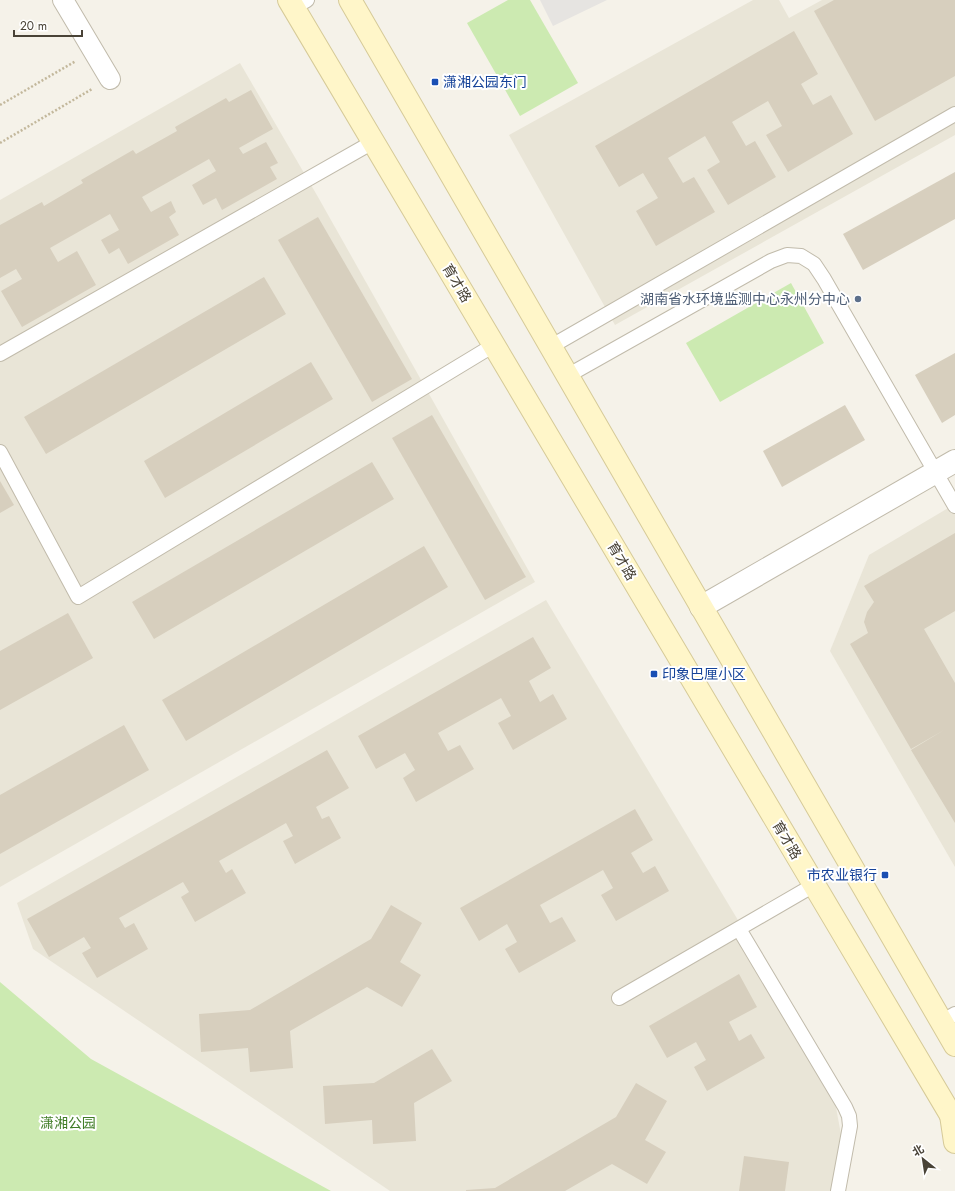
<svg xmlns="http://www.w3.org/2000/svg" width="955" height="1191" font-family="Jost,'Noto Sans SC',sans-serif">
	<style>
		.residential { fill: #e9e5d7 }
		.green { fill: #cceab1 }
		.parking { fill: #e6e4e1 }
		.building { fill: #d7cfbe }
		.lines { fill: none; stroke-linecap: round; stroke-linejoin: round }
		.service-casing { stroke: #c1bbab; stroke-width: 16 }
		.pedestrian-casing { stroke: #c1bbab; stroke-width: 22 }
		.minor-casing { stroke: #c1bbab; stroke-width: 24 }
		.secondary-casing { stroke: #d6ca98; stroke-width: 24 }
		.path { stroke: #c3b89c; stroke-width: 2.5; stroke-dasharray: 2 2; stroke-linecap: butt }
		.service { stroke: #fff; stroke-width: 14 }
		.pedestrian { stroke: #fff; stroke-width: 20 }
		.minor { stroke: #fff; stroke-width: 22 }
		.secondary { stroke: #fff6c9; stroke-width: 22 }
		.transit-dot { fill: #1a4fb4; stroke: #fff; stroke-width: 1.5 }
		.service-dot { fill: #5c6f8a; stroke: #fff; stroke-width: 1.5 }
		.labels { text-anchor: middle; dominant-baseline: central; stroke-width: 4; stroke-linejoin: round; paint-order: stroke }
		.transit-label { font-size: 14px; fill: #164399; stroke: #fff; text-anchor: start }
		.street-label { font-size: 14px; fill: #494337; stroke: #fff }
		.service-label { font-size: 14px; fill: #4e5e75; stroke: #fff; text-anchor: end }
		.park-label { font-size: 14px; fill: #417d28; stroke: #fff }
	</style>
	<rect width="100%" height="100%" fill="#f5f2e9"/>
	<g class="residential">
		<polygon points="753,0 779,0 789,18 822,0 955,0 955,135 615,325 509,135"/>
		<polygon points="240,63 318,197 535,582 0,887 0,200"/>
		<polygon points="955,504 955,867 830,651 869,555"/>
		<polygon points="546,600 817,1052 835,1102 845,1156 840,1191 390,1191 33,949 17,903"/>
	</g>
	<g class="green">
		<polygon points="508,0 530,0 578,83 520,116 467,23"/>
		<polygon points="791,283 824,343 720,402 686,343"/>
		<polygon points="0,982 91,1059 331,1191 0,1191"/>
	</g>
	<polygon class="parking" points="540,0 607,0 553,26"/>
	<g class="building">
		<polygon points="834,0 955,0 955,76 875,121 814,11"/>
		<polygon points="794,31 818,74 801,84 813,105 831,95 853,134 788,172 766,135 782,126 768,101 732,122 746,146 755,141 776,177 728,205 707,170 720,162 705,136 668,158 683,183 694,177 715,212 656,246 636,211 658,198 643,173 619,187 595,146"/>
		<polygon points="251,90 273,129 239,148 243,154 266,142 278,163 270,167 277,179 222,210 216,198 203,205 192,185 216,171 209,159 142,197 151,212 171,201 176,212 169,217 179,235 128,264 119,248 109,254 101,240 119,230 110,214 50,248 58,262 77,251 96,285 22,327 1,291 22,279 16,269 0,278 0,225 42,202 44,206 83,183 81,180 133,150 136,154 177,131 175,127 226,98 229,102"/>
		<polygon points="955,172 955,219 863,270 843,234"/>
		<polygon points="318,217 412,379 372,402 278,240"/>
		<polygon points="264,277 286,314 46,454 24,417"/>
		<polygon points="955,353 955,415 942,423 915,375"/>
		<polygon points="311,362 333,399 165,498 144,461"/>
		<polygon points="845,405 865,440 782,487 763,451"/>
		<polygon points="432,415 526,577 485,600 392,438"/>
		<polygon points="372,462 394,499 154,639 132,602"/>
		<polygon points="0,481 14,505 0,513"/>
		<polygon points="955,533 955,611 924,629 955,683 955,823 911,750 944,730 911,749 850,644 868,633 864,622 867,612 874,602 864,586"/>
		<polygon points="424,546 448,587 186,741 162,700"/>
		<polygon points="68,613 93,658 0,710 0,651"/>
		<polygon points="533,637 551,668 529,681 540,702 553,694 567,719 513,750 498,723 511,716 501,698 438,733 448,751 460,745 474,769 416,802 403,778 415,770 405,753 376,769 358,736"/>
		<polygon points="124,725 149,770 0,854 0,795"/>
		<polygon points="327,750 349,788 316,807 322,819 329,816 341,838 295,864 283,841 293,836 286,823 219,861 226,873 232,869 246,893 195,922 181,897 189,892 183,882 119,918 125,928 134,923 148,949 97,978 82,953 91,948 84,937 49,957 27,919"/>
		<polygon points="635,809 653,840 631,853 643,873 655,866 669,891 616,921 601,895 613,888 603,870 540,905 550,923 562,917 576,941 519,973 505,949 517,942 507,924 479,941 460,908"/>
		<polygon points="391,905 422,923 400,962 421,975 402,1007 367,987 290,1031 293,1068 250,1072 248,1048 201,1052 199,1014 250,1010 371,939"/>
		<polygon points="739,974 757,1007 729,1022 739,1041 751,1034 765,1058 707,1091 694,1067 706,1060 696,1042 667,1058 649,1026"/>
		<polygon points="432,1049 452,1081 414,1103 416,1141 373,1144 372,1120 325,1124 323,1086 374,1083"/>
		<polygon points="636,1083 667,1101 645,1140 666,1152 647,1184 612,1164 565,1191 466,1191 466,1190 495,1188 616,1117"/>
		<polygon points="744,1156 789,1162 785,1191 739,1191"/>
	</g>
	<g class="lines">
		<defs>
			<g id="service">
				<polyline points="293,8 307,0"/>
				<polyline points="550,347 955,114"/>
				<polyline points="0,354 373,142"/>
				<polyline points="567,376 771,261 787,255 801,256 814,264 824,279 955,506"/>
				<polyline points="0,452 78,597 494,345"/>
				<polyline points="739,929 845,1107 849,1116 850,1126 838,1191"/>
				<polyline points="619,998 814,885"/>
				<polyline points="941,1022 955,1014"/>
			</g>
			<polyline id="pedestrian" points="63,0 110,79"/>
			<polyline id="minor" points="701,607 955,461"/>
			<g id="secondary">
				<polyline points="289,0 955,1122"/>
				<polyline points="350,0 955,1045"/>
				<polyline points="951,1115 955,1142"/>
			</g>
		</defs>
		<use href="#service" class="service-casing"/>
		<use href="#pedestrian" class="pedestrian-casing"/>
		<use href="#minor" class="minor-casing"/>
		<use href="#secondary" class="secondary-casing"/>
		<g class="path">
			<polyline points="0,105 76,61"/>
			<polyline points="0,143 92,89"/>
		</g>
		<use href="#service" class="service"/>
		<use href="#pedestrian" class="pedestrian"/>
		<use href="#minor" class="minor"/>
		<use href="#secondary" class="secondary"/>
	</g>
	<g class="transit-dot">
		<rect x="431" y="78" width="8" height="8" rx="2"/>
		<rect x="650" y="670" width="8" height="8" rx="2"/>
		<rect x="881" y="871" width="8" height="8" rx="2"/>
	</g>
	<circle class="service-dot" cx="858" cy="299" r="4"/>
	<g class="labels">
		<g class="transit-label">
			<text x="443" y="82">潇湘公园东门</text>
			<text x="662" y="674">印象巴厘小区</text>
			<text x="877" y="875" text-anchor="end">市农业银行</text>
		</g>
		<g class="street-label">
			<text transform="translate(457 283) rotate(59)">育才路</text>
			<text transform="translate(622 561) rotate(59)">育才路</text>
			<text transform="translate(787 840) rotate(59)">育才路</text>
		</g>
		<g class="service-label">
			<text x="850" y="299">湖南省水环境监测中心永州分中心</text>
		</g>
		<g class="park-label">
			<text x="68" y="1123">潇湘公园</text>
		</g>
	</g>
	<g transform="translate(923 1159) rotate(330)" stroke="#ffffff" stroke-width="3" paint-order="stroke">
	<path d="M0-3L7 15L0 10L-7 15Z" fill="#494337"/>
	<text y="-6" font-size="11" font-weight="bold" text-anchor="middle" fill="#494337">北</text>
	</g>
	<path d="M14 30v6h68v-6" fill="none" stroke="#494337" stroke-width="2"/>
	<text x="20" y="30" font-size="12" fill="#494337" stroke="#ffffff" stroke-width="3" paint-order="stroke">20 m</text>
</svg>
